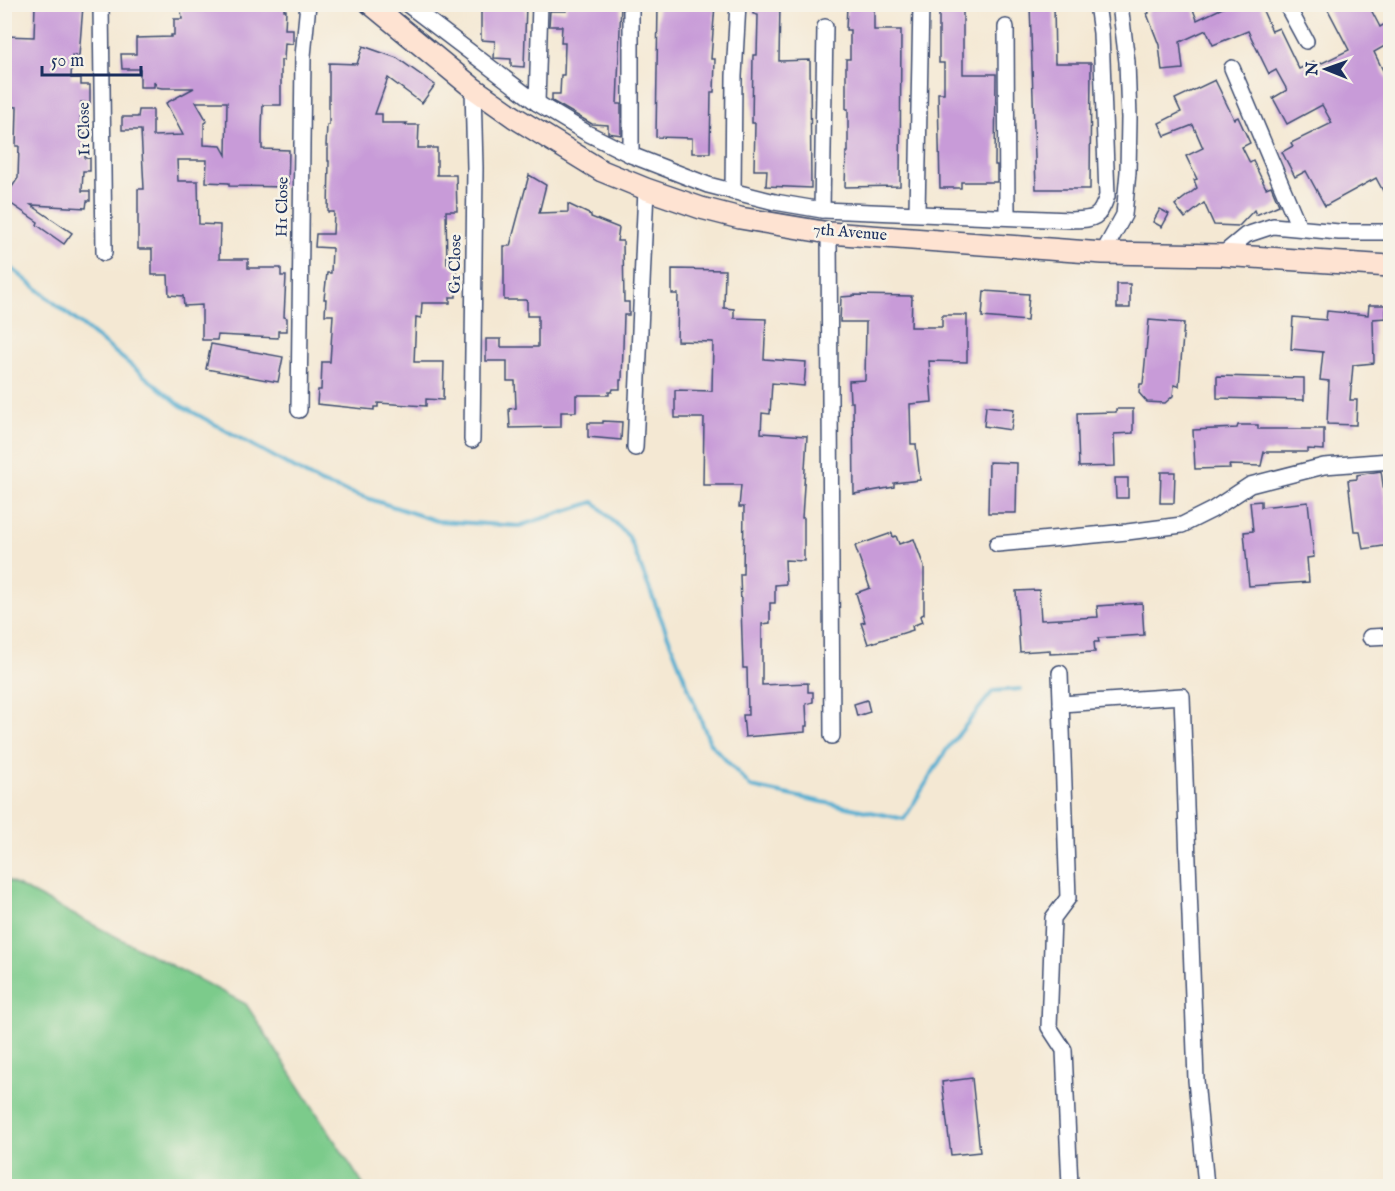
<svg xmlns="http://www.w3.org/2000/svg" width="1395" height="1191" font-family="'IM FELL English',serif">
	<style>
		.green { fill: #7ccb8b; stroke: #4c7d74; stroke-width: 1.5 }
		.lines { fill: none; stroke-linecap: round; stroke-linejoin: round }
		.stream { stroke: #53add0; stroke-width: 4 }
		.building { fill: #c89bd8; fill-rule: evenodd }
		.minor-casing { stroke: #3c4b70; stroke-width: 18 }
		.secondary-casing { stroke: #3c4b70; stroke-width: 24 }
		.minor { stroke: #fff; stroke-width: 15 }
		.secondary { stroke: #fee3d2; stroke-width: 21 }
		.labels { text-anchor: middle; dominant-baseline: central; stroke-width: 5; stroke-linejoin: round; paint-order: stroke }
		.street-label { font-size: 16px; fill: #1b2f5e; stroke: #f7f3e8 }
	</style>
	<rect width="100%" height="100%" fill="#f7f3e8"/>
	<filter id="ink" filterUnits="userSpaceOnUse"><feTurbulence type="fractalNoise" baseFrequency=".0167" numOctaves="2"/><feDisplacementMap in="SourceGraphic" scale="12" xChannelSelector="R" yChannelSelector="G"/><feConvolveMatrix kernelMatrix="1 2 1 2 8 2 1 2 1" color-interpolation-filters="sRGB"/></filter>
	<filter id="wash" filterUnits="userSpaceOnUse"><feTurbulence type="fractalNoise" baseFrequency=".008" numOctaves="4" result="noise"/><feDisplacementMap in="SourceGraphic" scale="24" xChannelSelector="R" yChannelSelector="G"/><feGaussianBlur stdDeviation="1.35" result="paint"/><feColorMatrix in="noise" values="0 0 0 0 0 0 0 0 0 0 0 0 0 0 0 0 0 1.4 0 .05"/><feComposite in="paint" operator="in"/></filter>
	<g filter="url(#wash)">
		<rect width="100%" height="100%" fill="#f4e8d3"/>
		<polygon class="green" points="5,879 246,1004 364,1186 5,1186"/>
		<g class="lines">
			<polyline class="stream" points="4,262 180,405 321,483 437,521 519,526 594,502 629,537 710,743 751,787 904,819 947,749 993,691 1021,689"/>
		</g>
		<g id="blocks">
			<g class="building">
				<polygon points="35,4 83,6 79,56 72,55 71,78 81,78 81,85 90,85 90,103 81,102 80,133 85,133 85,158 90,158 90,171 83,171 82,191 90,191 90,201 87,201 86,208 31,205 72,233 64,244 37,225 38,222 4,199 18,178 19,146 16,146 17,107 4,106 4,36 34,37"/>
				<path d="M209,4h75v6h2l-1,19h8v15l-8,-1 -1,17h-3v45h-18l-1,24v20l27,1 -1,37 -59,-1v-3l-23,-1 1,-22h-30l1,21h20l1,43 21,1 -1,34h29v9h33v8h5l-2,41 3,1v13h-9v7l-60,-3 -1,5h-15v-35l-18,1 -1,-10 -14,-1 -1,-20h-16v-26h-14v-60h6l-3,-59h-19v-13h16l1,-7h14v26l30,-1 -17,-32 28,-15h-32l-5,-1 -3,-6v6h-14v-18h-18l-1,-15h15v-16l35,-1v-2h3v-16h8l-1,-10h28zM196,102h31l-1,53 -5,-9 -17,-1v-22l3,-2z"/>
				<polygon points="481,4 526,4 524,67 511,66 511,59 494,58 495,41 481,40"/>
				<polygon points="566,4 621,4 617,104 621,104 621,135 608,133 608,125 592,124 552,101 552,94 560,94 561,75 564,75 565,43 561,43 562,26 549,26 550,11 566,11"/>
				<polygon points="658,4 715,4 711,59 715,59 714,92 711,92 710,153 692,153 692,138 656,137"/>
				<polygon points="753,4 780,4 779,61 810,60 811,188 766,186 767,170 754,170 755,123 752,123 753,55 757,55 758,15 753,14"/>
				<polygon points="847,4 874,4 874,30 901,30 900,186 845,187 846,152 848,152 848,109 846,109 846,59 850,59 850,30 846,30"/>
				<polygon points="939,4 963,4 963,74 996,74 995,165 997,165 997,182 961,182 961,188 940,188 938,93 944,93 944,63 939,63"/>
				<polygon points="1030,4 1054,4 1055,63 1091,63 1090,189 1036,189"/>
				<polygon points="1147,4 1191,4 1197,20 1231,4 1260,4 1272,31 1279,28 1299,69 1314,62 1316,66 1349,50 1325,4 1368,4 1380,27 1390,21 1390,43 1374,52 1390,85 1390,204 1376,178 1325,206 1306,171 1295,177 1282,152 1293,146 1291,143 1332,123 1322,105 1287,124 1273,98 1287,90 1276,70 1269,74 1248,31 1213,45 1206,30 1180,42 1183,69 1162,71 1159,45 1147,14 1149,13"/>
				<polygon points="363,46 397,58 435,85 422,103 388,78 375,114 382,114 382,123 407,123 405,125 419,125 418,148 437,148 437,175 456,175 457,211 446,211 447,264 451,264 451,267 456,267 456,297 450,297 450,303 422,303 421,318 416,317 414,362 444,362 443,400 426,399 426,406 378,403 378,407 374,407 374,410 317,404 318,390 321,390 322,362 330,362 333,315 325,315 326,299 324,299 327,273 331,273 332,248 315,247 316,234 333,234 334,212 328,212 329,161 328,161 328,146 326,146 327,125 329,125 329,63 357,64"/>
				<polygon points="1215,80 1234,119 1238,117 1250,143 1242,147 1250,163 1253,161 1266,188 1271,186 1279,205 1256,215 1254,210 1239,226 1214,225 1204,203 1185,218 1175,205 1197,188 1194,180 1197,179 1186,156 1203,148 1193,125 1165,136 1159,123 1181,112 1175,99"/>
				<polygon points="529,175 546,185 539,213 568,212 568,204 591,215 591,217 619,228 617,241 623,241 624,302 629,302 629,315 624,315 622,380 620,380 620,389 613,389 612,392 609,392 609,395 576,395 576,412 561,412 561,427 510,428 509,409 516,408 515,381 507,381 507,361 486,361 486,339 501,339 501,347 538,347 538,316 527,316 527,301 525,300 504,300 504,246 510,246"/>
				<polygon points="1160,209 1169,214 1162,227 1153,222"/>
				<polygon points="672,269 725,270 724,308 734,309 734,318 766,319 764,359 806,362 804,386 772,383 770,414 762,413 761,433 807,436 802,518 804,518 804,561 785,560 786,584 775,585 775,603 770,603 770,623 762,624 762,685 808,683 808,692 813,692 813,702 806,704 807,726 805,726 805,732 745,737 743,715 748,715 747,668 743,668 740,574 743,574 744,507 739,507 741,485 703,485 704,418 675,418 675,390 712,391 713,342 677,341 678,294 672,294"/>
				<rect x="1117" y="284" width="13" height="24"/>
				<polygon points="984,291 1029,294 1027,321 982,317"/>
				<polygon points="853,295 912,296 911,327 942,327 942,315 967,315 967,362 929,361 932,402 910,404 911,444 916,444 920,480 894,483 894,487 854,494 853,402 850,402 849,381 865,380 866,322 840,322 841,297 853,296"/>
				<polygon points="1369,305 1386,305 1386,318 1373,319 1374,363 1353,365 1350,400 1357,400 1356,425 1327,424 1329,381 1320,380 1323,352 1291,349 1293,317 1326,320 1327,311 1368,315"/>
				<polygon points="1149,320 1184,323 1179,386 1174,385 1173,396 1165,403 1147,402 1139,393 1140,384 1143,384"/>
				<polygon points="211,344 283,357 278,382 206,369"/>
				<polygon points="1217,376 1304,378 1304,400 1217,398"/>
				<polygon points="986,406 1014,409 1011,430 984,426"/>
				<polygon points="1116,409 1133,409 1133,433 1114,434 1115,466 1079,467 1077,413 1116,412"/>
				<polygon points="603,421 622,422 621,440 588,437 588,423 603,423"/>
				<polygon points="1238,425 1258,425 1258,429 1324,429 1324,450 1308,449 1308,452 1264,452 1261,466 1229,465 1230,468 1195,469 1193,430 1237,428"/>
				<polygon points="989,462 1017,463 1016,513 988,513"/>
				<polygon points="1381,471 1390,533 1390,545 1363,549 1360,531 1354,531 1348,480 1357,479 1357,475"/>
				<polygon points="1161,472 1175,472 1174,503 1160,503"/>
				<polygon points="1115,478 1128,478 1128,498 1116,498"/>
				<polygon points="1261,501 1261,507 1308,502 1314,557 1307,558 1309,582 1249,586 1244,532 1253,531 1250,502"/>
				<polygon points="892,533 893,537 896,536 899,544 914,539 924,567 924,614 920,616 922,622 912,626 913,630 868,644 861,623 865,622 856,593 870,588 855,546"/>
				<polygon points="1039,590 1041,620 1098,617 1097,606 1142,603 1144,635 1098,638 1099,642 1094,642 1095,652 1050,654 1050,650 1020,652 1016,591"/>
				<polygon points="867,700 870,712 857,716 854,704"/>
				<polygon points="972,1078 980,1152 951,1155 942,1082"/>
			</g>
		</g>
	</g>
	<g filter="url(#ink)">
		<use href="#blocks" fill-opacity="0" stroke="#3c4b70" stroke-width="1.5"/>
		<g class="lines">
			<defs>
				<g id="minor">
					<polyline points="101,4 104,253"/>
					<path d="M407,4l130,99 50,30 44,22 77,30 67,17 47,8 249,10c23,-1 28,0 36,-24l-6,-163 -4,-29"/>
					<polyline points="1286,4 1306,41"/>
					<polyline points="1006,27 1007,216"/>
					<polyline points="1232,68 1299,227"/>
					<polyline points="537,103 540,4"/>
					<polyline points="631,155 631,4"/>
					<polyline points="733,192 734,76 738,4"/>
					<polyline points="822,210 825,27"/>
					<polyline points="917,212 921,4"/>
					<polyline points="829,233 832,736"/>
					<polyline points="1103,253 1124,215 1128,172 1129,118 1127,62 1120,4"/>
					<polyline points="1222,255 1246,235 1273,226 1339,232 1390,232"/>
					<polyline points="299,410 303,56 308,4"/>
					<polyline points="472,440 475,168 473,88"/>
					<polyline points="635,448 646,189"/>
					<polyline points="997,544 1127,532 1182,525 1212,510 1250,485 1324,466 1390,461"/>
					<polyline points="1370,637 1390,636"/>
					<polyline points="1060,673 1068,898 1053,918 1049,1027 1064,1050 1070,1186"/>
					<polyline points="1061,704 1182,696 1196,1080 1206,1186"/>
				</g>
				<polyline id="secondary" points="371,4 473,88 514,117 602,171 646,189 701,208 740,218 829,233 1103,253 1222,255 1390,266"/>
			</defs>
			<use href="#minor" class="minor-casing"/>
			<use href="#secondary" class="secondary-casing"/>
			<use href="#minor" class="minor"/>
			<use href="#secondary" class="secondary"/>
		</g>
	</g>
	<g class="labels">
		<g class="street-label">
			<text transform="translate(85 129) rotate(-91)">I1 Close</text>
			<text transform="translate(283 207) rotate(-89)">H1 Close</text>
			<text transform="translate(850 233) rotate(5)">7th Avenue</text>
			<text transform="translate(456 264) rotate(-89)">G1 Close</text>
		</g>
	</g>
	<rect width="1395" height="1191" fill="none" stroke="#f7f3e8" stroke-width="24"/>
	<g transform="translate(1326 69) rotate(271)" stroke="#f7f3e8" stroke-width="4.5" paint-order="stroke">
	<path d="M0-4.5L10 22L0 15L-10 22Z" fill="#1b2f5e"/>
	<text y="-9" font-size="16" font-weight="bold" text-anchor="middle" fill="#1b2f5e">N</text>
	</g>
	<path d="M42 66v9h99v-9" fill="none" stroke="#1b2f5e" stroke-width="3"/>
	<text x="51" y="66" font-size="18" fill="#1b2f5e" stroke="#f7f3e8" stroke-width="4.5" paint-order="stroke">50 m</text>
</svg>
